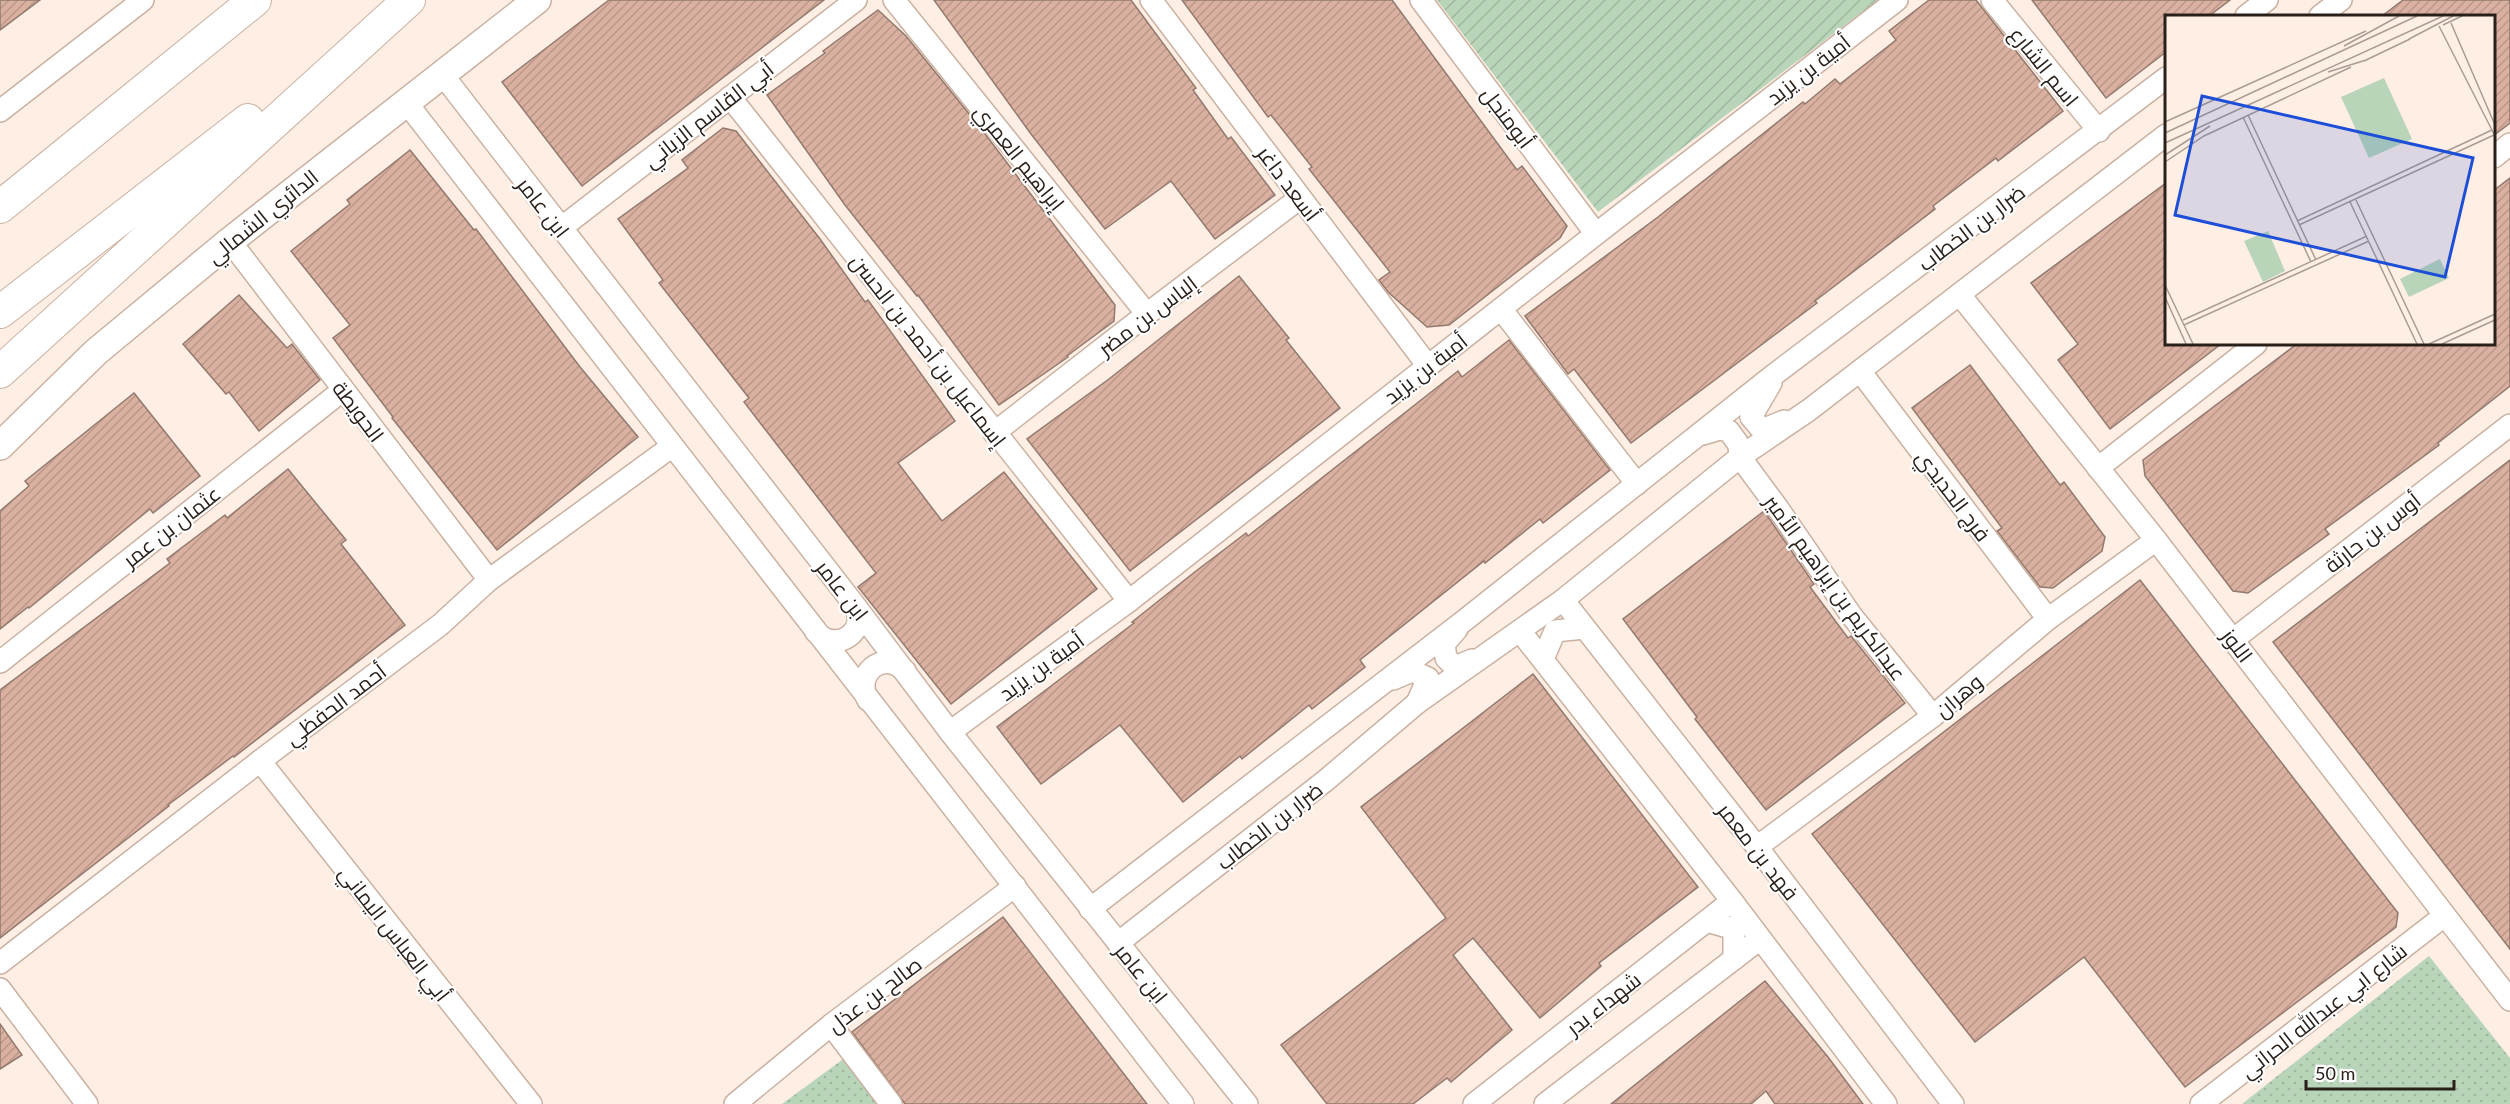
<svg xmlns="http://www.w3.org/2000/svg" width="2510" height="1104" font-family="Lato,Cairo,sans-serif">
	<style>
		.grass { fill: url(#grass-dots) }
		.garden { fill: url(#garden-furrows) }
		.building { fill: url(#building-hatch); stroke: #93796e; stroke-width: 1.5 }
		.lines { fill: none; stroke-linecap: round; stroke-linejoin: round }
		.minor-casing { stroke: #cab1a1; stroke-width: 24 }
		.major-casing { stroke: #cab1a1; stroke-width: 30 }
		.highway-casing { stroke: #cab1a1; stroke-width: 34 }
		.minor { stroke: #fff; stroke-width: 21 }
		.major { stroke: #fff; stroke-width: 27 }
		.highway { stroke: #fff; stroke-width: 32 }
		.labels { text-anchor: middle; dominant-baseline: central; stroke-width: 4.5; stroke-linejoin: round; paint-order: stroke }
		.street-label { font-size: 21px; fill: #2a201a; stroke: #fefefe }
		.inset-road { fill: none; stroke: #a99c93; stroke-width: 1.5 }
		.view { fill: #1d4ed8; fill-opacity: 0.15; stroke: #1d4ed8; stroke-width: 3 }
		.inset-edge { fill: none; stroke: #2a201a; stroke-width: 3 }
	</style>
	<defs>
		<pattern id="grass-dots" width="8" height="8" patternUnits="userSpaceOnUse" patternTransform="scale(1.5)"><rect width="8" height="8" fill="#b9d5b9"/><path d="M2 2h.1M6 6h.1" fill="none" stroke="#9fb79e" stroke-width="1.8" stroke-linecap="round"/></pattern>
		<pattern id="garden-furrows" width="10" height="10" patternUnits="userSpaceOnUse" patternTransform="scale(1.5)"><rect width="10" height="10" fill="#b9d5b9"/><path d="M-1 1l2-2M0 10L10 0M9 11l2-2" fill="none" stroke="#9fb79e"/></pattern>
		<pattern id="building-hatch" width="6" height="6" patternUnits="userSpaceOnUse" patternTransform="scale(1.5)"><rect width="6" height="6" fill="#dab1a0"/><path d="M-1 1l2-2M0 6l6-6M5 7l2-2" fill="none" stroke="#bb9889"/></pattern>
	</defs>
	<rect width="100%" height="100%" fill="#feeee4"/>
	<g class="grass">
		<polygon points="2429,956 2510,1058 2510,1104 2242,1104"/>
		<polygon points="850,1054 887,1104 782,1104"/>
	</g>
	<polygon class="garden" points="1437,0 1878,0 1598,212"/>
	<g class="building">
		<polygon points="0,0 40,0 0,30"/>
		<polygon points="609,0 824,0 582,186 502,82"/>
		<polygon points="934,0 1131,0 1196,88 1193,90 1228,139 1231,137 1275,195 1215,239 1171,181 1105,229 1031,134"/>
		<polygon points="1182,0 1392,0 1517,170 1522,166 1567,226 1560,238 1449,325 1427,327 1388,292 1379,280 1390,272 1309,169 1312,167 1271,115 1268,117"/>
		<polygon points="1929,0 1976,0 2063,111 1998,161 1996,158 1933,206 1935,209 1815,301 1817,303 1631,443 1574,369 1568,374 1525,316 1658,217 1803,102 1805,104 1835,79 1840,84 1896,40 1889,31"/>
		<polygon points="2032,0 2230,0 2209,16 2166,16 2166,52 2106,98"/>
		<polygon points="2403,0 2510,0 2510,123 2493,136 2493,16 2382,16"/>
		<polygon points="878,10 906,36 979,126 1115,305 1114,321 1067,356 1068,357 999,405 918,295 917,296 845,205 767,95 825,53 823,51"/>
		<polygon points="723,128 736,131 820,239 865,302 868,300 955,421 898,463 942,521 1004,472 1097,589 951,704 858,587 876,573 744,402 749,398 659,283 663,280 618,219 688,168 682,160"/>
		<polygon points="410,150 474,230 476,229 580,367 638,437 497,550 392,418 393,417 333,338 350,325 291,251 350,204 347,200"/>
		<polygon points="2510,178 2510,386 2438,443 2439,445 2325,529 2329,534 2248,593 2233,591 2145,476 2143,460 2297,344 2493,344 2493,191"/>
		<polygon points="2166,183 2166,344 2221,344 2110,429 2058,360 2078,344 2031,283"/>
		<polygon points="1239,276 1289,338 1286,340 1340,408 1130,571 1027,439 1109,379"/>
		<polygon points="239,295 287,348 292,344 320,380 259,431 229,392 226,394 183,344"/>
		<polygon points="1509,340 1610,470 1543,523 1540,519 1485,563 1484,561 1360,660 1365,667 1312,709 1309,705 1242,759 1240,756 1183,802 1120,725 1041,784 997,727 1134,623 1132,622 1196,571 1246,533 1248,536 1458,371 1462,377"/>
		<polygon points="1970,365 2060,485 2064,482 2105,537 2102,551 2053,588 2040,587 1997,531 2002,528 1912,408"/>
		<polygon points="134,393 200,476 153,513 150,509 29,608 28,607 0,629 0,511 29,486 25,481"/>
		<polygon points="2510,460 2510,949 2273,642"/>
		<polygon points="288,469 346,540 341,544 405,625 234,757 233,756 168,805 169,806 0,938 0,690 170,563 167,559 225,515 227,518"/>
		<polygon points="1764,511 1814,584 1810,587 1848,638 1851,636 1905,703 1766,810 1695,719 1697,717 1623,619"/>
		<polygon points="2140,580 2398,913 2396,927 2185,1087 2084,957 1975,1042 1812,834"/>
		<polygon points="1533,674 1698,887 1599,963 1601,966 1540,1018 1473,938 1453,955 1512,1030 1451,1082 1447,1078 1413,1104 1327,1104 1281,1045 1446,918 1361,807"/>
		<polygon points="1003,917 1147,1104 905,1104 903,1101 852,1032"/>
		<polygon points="1765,981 1828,1057 1863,1104 1775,1104 1766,1091 1751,1104 1611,1104"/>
		<polygon points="0,1024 22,1055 0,1069"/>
	</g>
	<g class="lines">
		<defs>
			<g id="minor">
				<polyline points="894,0 1147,314"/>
				<polyline points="1151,0 1428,366"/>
				<polyline points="1421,0 1596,234"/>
				<polyline points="1992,0 2099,131"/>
				<polyline points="2246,16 2267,0"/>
				<polyline points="2320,16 2341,0"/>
				<polyline points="442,74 853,603 950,732 1247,1104"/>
				<polyline points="730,97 1129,601"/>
				<polyline points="406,102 1183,1104"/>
				<polyline points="0,111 143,0"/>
				<polyline points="2494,157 2510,144"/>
				<polyline points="561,228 856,0"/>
				<polyline points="230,241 489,580"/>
				<polyline points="1960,295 2156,540 2510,1000"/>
				<polyline points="1501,309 1637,484"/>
				<polyline points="1860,371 2048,619"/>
				<polyline points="1771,383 1751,417 1762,430 1784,421"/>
				<polyline points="994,433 1147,314 1300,198"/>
				<polyline points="1703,434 1720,429 1729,431 1739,445 1740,457 1777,507 1851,615 1933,716"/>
				<polyline points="2098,468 2256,344"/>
				<polyline points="1563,600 1757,847 1953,1104"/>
				<polyline points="1457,629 1444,644 1446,658 1455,667 1472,660"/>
				<polyline points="1520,631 1732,901 1886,1104"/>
				<path d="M816,632c20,22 54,-1 38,-27"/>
				<polyline points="2234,639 2510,425"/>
				<polyline points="1543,659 1555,631 1584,628"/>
				<polyline points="0,662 343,390"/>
				<polyline points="1393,679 1412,671 1428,678 1417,703"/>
				<path d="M868,700c-15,-26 15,-51 37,-29"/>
				<polyline points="950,732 1129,601 1596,234 1897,0"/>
				<polyline points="260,761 531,1104"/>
				<polyline points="1757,847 1933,716 2048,619 2156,540"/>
				<polyline points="1090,909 1465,620 1775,374 2166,78"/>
				<polyline points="1707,921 1734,929 1734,959"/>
				<polyline points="1118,943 1325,781 1417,703 1563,600 1740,457 1809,410 2166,135"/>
				<polyline points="0,963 260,761 440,625 489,580 671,447"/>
				<polyline points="0,989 87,1104"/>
				<polyline points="831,1025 891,1104"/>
				<polyline points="735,1104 831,1025 1015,886"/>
				<polyline points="1474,1104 1732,901"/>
				<polyline points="1545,1104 1760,939"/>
				<polyline points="2201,1104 2444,916"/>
			</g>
			<polyline id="major" points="0,446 96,352 230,241 537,0"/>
			<g id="highway">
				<polyline points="0,207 255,0"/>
				<polyline points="0,312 248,120"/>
				<polyline points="0,372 409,0"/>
			</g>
		</defs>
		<use href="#minor" class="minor-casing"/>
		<use href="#major" class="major-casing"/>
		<use href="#highway" class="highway-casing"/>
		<use href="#minor" class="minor"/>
		<use href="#major" class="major"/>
		<use href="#highway" class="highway"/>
	</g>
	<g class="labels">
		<g class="street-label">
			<text transform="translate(2045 66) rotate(51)">اسم الشارع</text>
			<text transform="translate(1808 69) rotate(-38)">أمية بن يزيد</text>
			<text transform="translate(708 114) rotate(-38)">أبي القاسم الزياني</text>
			<text transform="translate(1508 117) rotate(53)">أبومنجل</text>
			<text transform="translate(1020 157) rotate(51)">إبراهيم العمري</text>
			<text transform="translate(1289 183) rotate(53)">أسعد داغر</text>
			<text transform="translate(544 207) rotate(52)">ابن عامر</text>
			<text transform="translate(262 216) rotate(-39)">الدائري الشمالي</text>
			<text transform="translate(1971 227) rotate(-37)">ضرار بن الخطاب</text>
			<text transform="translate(1147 315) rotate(-37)">إلياس بن مضر</text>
			<text transform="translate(929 350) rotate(52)">إسماعيل بن أحمد بن الحسن</text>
			<text transform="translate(1425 368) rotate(-38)">أمية بن يزيد</text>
			<text transform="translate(359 411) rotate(53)">الحويطة</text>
			<text transform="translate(1954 495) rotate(53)">فرج الحديدي</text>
			<text transform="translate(171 526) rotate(-38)">عثمان بن عمر</text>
			<text transform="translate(2372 532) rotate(-38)">أوس بن حارثة</text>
			<text transform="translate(1836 587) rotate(54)">عبدالكريم بن إبراهيم الأمير</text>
			<text transform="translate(843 590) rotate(52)">ابن عامر</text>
			<text transform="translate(2238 645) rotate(53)">اللوز</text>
			<text transform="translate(1041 666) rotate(-36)">أمية بن يزيد</text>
			<text transform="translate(1958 695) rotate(-40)">وهران</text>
			<text transform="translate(335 704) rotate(-37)">أحمد الحفظي</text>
			<text transform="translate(1269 825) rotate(-38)">ضرار بن الخطاب</text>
			<text transform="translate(1759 851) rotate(52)">فهد بن معمر</text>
			<text transform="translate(395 933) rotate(52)">أبي العباس اليماني</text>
			<text transform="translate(1142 973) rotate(51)">ابن عامر</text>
			<text transform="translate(874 994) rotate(-37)">صالح بن عذل</text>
			<text transform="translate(1603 1003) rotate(-38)">شهداء بدر</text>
			<text transform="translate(2323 1010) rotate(-38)">شارع ابي عبدالله الحراني</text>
		</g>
	</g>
	<g transform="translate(2165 15)">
		<rect width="330" height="330" fill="#feeee4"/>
		<path d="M103,216l17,40 -22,11 -19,-41zM275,244l9,19 -40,19 -9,-18z" fill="#b9d5b9"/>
		<path d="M219,63l28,61 -43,19 -28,-61z" fill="#b9d5b9"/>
		<path class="inset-road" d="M286,8l44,102M278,10l19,-9M274,11l56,110M244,24l44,-23M179,31l55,-30M199,46l46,-22M163,57l38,-12M83,100l68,145M78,102l68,145M0,107l201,-91M0,118l252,-117M0,128l278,-127M0,140l45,-29M0,147l39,-26 147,-69M191,185l68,144M185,187l67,142M132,206l195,-91M134,210l195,-90M0,270l28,59M0,282l21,47M18,305l184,-84M19,310l185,-84M264,329l66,-30M277,329l53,-24"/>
		<path class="view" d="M37,81l271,62 -28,119 -270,-62z"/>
		<rect width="330" height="330" class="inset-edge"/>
	</g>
	<path d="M2306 1080v9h148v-9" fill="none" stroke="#2a201a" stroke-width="3"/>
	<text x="2315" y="1080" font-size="18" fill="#2a201a" stroke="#fefefe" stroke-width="4.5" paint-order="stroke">50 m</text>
</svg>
